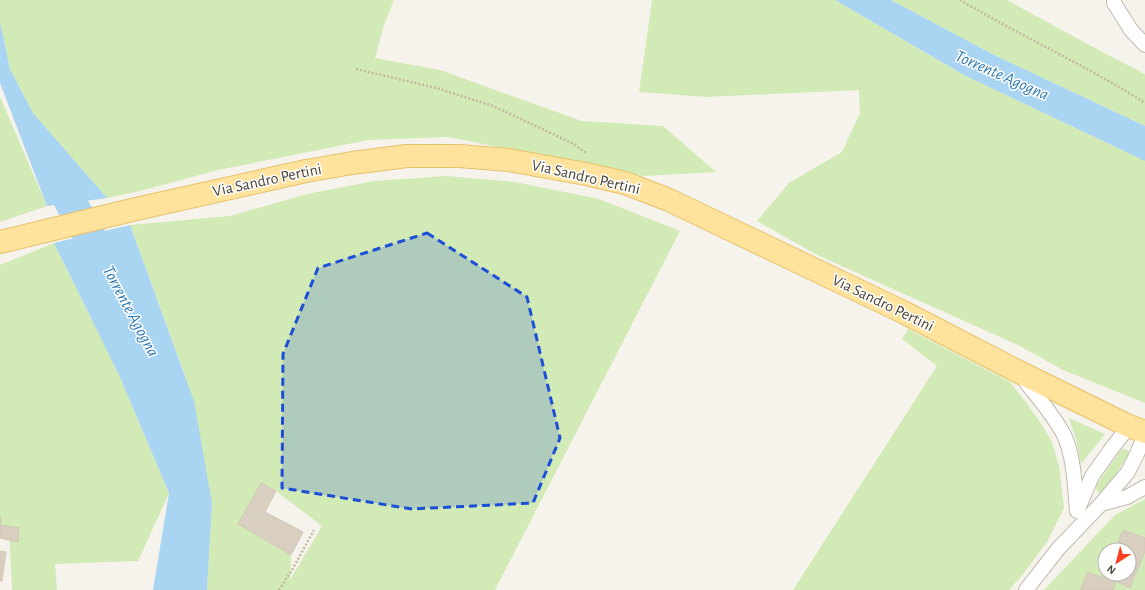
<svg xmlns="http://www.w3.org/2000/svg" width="1145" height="590" font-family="'Alegreya Sans',sans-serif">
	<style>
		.green { fill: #d2eab5; fill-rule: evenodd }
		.water { fill: #a9d4f2 }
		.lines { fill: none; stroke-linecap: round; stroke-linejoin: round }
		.river { stroke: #a9d4f2; stroke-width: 32 }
		.building { fill: #d8cfc1; stroke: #d3c7b4 }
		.street-casing { stroke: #c2bbae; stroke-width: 16 }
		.primary-casing { stroke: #e6c16a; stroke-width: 24 }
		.path { stroke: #c4b79f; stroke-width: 2.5; stroke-dasharray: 2 2; stroke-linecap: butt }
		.street { stroke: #fff; stroke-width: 14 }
		.primary { stroke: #ffe39c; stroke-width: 22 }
		.marked { fill: #1d4ed8; fill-opacity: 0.2; stroke: #1d4ed8; stroke-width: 3; stroke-dasharray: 8 5; stroke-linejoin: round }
		.labels { text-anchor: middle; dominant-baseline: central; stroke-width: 3; stroke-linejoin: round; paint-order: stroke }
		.street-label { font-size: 16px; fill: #4b4439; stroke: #fff }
		.water-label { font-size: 17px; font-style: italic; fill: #2e7ab2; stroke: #fff }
	</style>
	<rect width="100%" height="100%" fill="#f6f3ec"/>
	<g class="green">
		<polygon points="0,0 394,0 384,25 375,58 440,70 582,121 663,126 716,172 644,176 448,137 368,140 218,170 140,191 107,198 33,113 10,69 3,35 0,23"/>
		<polygon points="652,0 835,0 964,75 1145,161 1145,403 1063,370 1018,345 817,255 757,221 789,183 842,152 860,113 859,90 706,97 639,92"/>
		<polygon points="891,0 1007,0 1104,53 1145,74 1145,126 994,55"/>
		<polygon points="0,97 47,206 0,222"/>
		<path d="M446,176l69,6 84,17 81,32 -185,359h-288l5,-87 -27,-128 -55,-150 100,-9 77,-22 67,-13zM261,483l15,8 46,35 -32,54 1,-25 -53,-31z"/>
		<polygon points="54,243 119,375 169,493 138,561 55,564 57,590 12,590 9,528 0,525 0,265"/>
		<polygon points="908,329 1010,382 1028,405 1042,425 1052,442 1059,466 1064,508 1047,542 1023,574 1009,590 793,590 937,366 902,339"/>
		<polygon points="1069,418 1105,434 1081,464 1076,439"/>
		<polygon points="1124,449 1127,450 1130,453 1128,456 1106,488 1101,493 1098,492 1096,488 1097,484 1121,450"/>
		<path d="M1145,499v91h-101l71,-75zM1105,550h24v24h-24z"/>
	</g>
	<g class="water">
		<polygon points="835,0 891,0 994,55 1145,126 1145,161 964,75"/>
		<polygon points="0,23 3,35 10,69 33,113 107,198 47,206 0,83"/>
		<polygon points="130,225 194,401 212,503 207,590 153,590 169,493 119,375 54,243"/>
	</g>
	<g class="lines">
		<polyline class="river" points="49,164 110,272"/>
	</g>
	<g class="building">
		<polygon points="261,483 276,491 265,512 303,532 291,555 238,524"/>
		<polygon points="0,516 1,525 19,528 18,542 0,538"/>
		<polygon points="1123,530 1145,538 1145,551 1130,588 1116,581 1113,590 1080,590 1088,572 1103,578 1105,574 1129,574 1129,550 1115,550"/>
		<polygon points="0,551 6,552 2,581 0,581"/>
	</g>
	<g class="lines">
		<defs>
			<g id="street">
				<polyline points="1114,0 1114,3 1131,30 1145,45"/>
				<path d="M1023,378c14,19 30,36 41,57 10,21 11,52 13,76"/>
				<polyline points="1101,504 1127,497 1145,487"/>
				<polyline points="1078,509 1092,476 1109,452 1129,426"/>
				<polyline points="1026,590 1058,549 1101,504 1128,472 1137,454 1145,435"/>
			</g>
			<polyline id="primary" points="0,242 136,209 306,171 352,163 407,156 459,156 509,160 586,174 625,183 669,200 903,312 1019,372 1129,426 1145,432"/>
		</defs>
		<use href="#street" class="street-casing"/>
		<use href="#primary" class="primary-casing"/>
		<g class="path">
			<path d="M960,0c61,36 125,65 185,103"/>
			<polyline points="356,69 436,88 493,106 574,144 586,153"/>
			<polyline points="279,590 292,570 314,530"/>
		</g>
		<use href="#street" class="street"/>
		<use href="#primary" class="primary"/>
	</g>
	<path class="marked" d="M427,233l100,64 33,141 -27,65 -121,6 -130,-21 1,-134 35,-86z"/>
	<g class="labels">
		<g class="street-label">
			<text transform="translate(586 177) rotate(13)">Via Sandro Pertini</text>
			<text transform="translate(267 180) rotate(-12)">Via Sandro Pertini</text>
			<text transform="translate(883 303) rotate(26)">Via Sandro Pertini</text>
		</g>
		<g class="water-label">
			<text transform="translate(1002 75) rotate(24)">Torrente Agogna</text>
			<text transform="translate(131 311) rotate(62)">Torrente Agogna</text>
		</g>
	</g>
	<g transform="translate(1117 562) rotate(216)"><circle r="19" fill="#ffffff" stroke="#b7b4b0"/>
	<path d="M0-3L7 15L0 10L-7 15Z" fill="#fc3f1d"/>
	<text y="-6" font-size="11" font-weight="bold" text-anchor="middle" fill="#4b4439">N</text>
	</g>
</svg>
